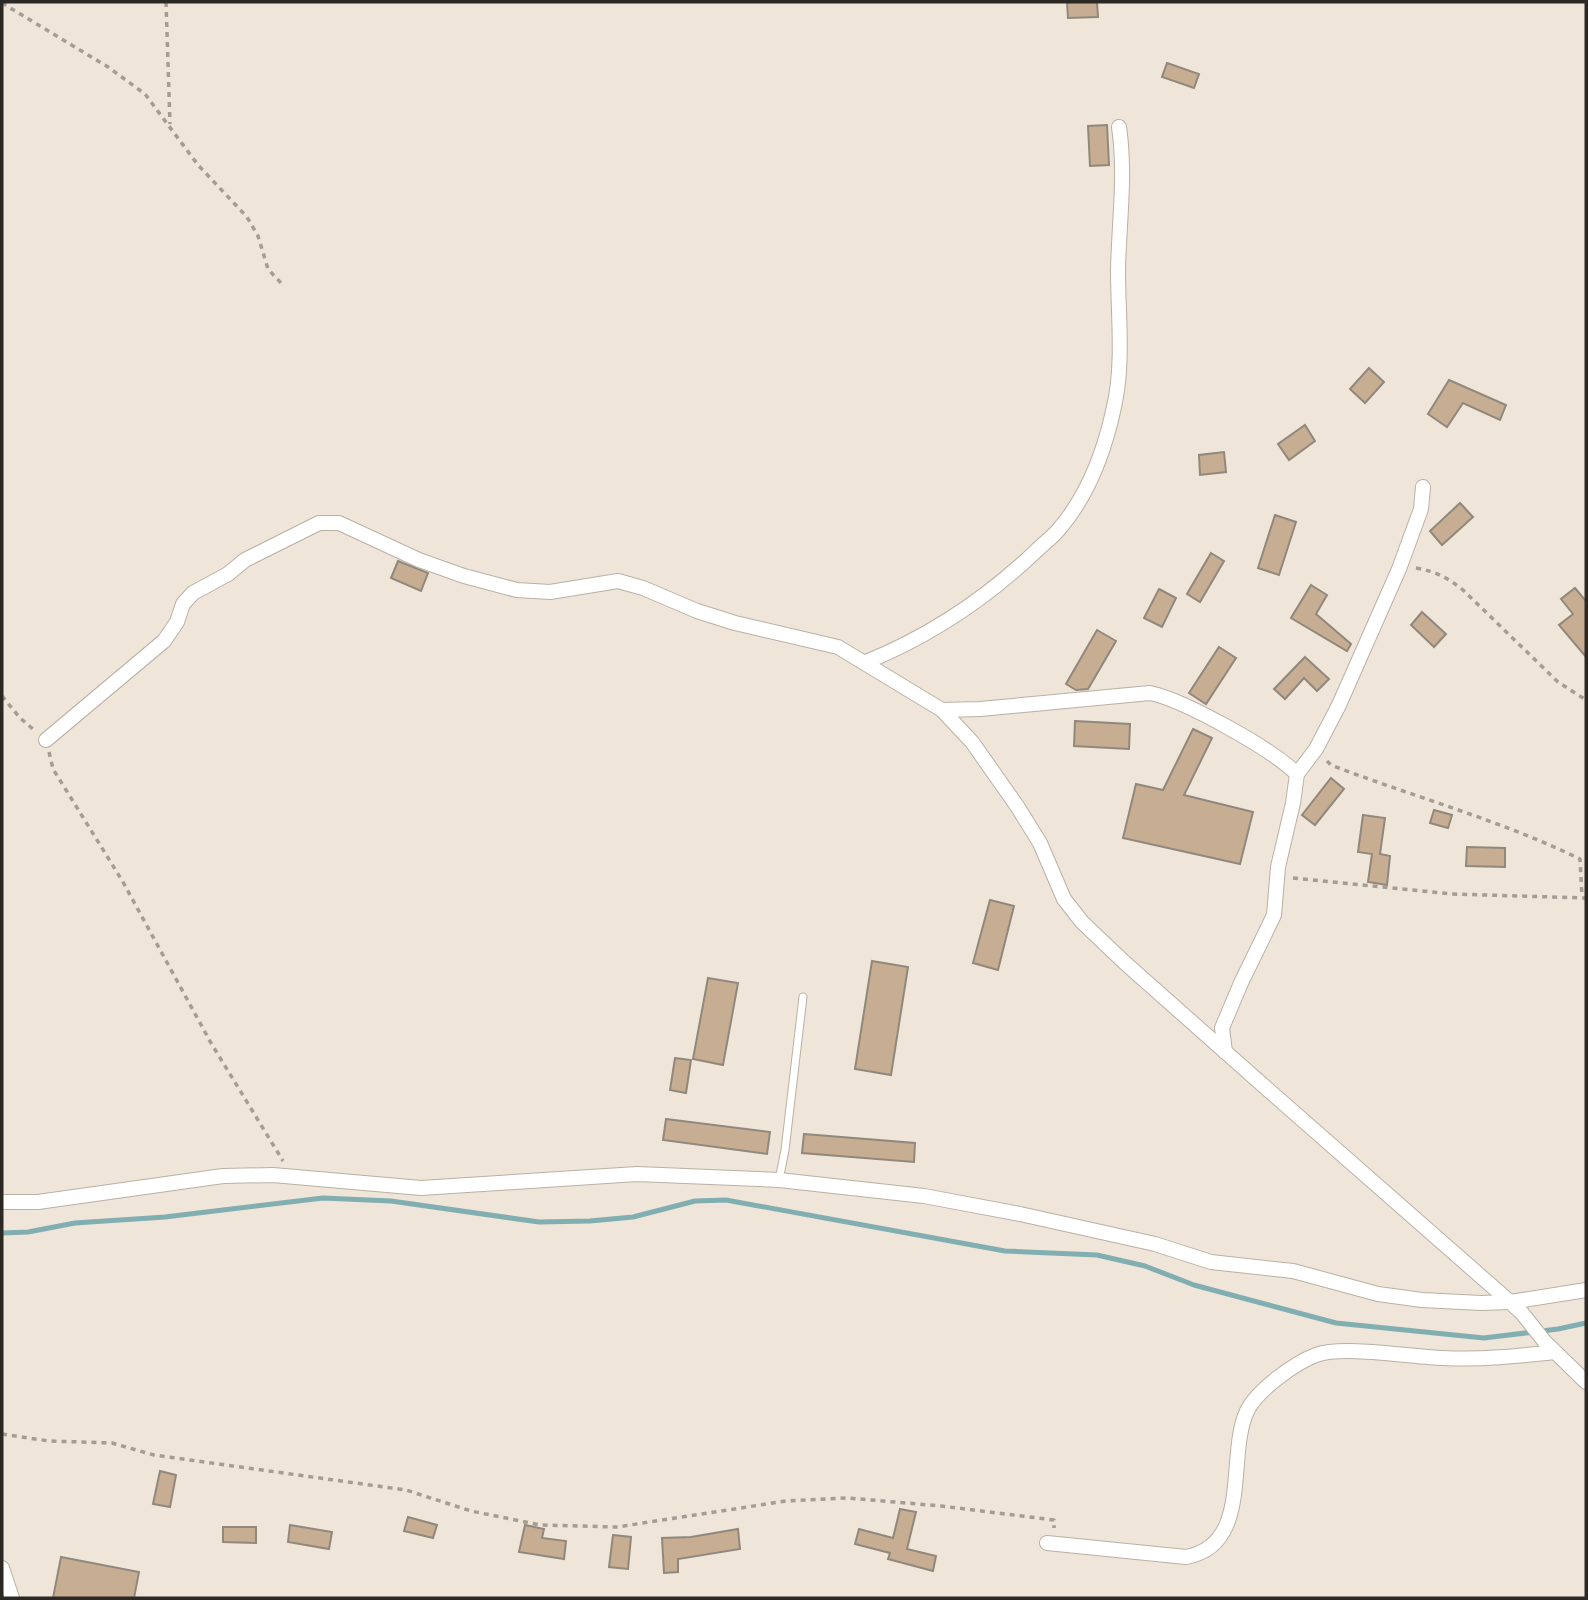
<svg xmlns="http://www.w3.org/2000/svg" width="1588" height="1600" font-family="Mulish,sans-serif">
	<style>
		.lines { fill: none; stroke-linecap: round; stroke-linejoin: round }
		.stream { stroke: #81aeb1; stroke-width: 5 }
		.building { fill: #c7ae93; stroke: #91887d; stroke-width: 2 }
		.lane-casing { stroke: #bab0a5; stroke-width: 9 }
		.street-casing { stroke: #bab0a5; stroke-width: 16 }
		.path { stroke: #a59d94; stroke-width: 3.5; stroke-dasharray: 5 5; stroke-linecap: butt }
		.lane { stroke: #fff; stroke-width: 7 }
		.street { stroke: #fff; stroke-width: 14 }
	</style>
	<rect width="100%" height="100%" fill="#efe5d9"/>
	<g class="lines">
		<g class="stream">
			<polyline points="2,1233 28,1232 75,1223 165,1217 323,1198 391,1201 539,1222 590,1221 633,1217 695,1201 726,1200 1005,1251 1097,1255 1145,1266 1194,1285 1336,1323 1484,1338 1558,1329 1586,1323"/>
			<polyline points="2,1597 2,1598"/>
		</g>
	</g>
	<g class="building">
		<polygon points="1067,2 1097,2 1098,17 1068,18"/>
		<polygon points="1167,63 1199,74 1194,88 1162,77"/>
		<polygon points="1107,125 1109,165 1090,166 1088,126"/>
		<polygon points="1369,368 1384,382 1365,403 1350,389"/>
		<polygon points="1449,380 1506,405 1500,420 1463,403 1447,427 1428,414"/>
		<polygon points="1305,425 1315,441 1289,460 1278,444"/>
		<polygon points="1224,452 1226,472 1200,475 1199,455"/>
		<polygon points="1460,503 1473,517 1442,545 1430,531"/>
		<polygon points="1275,515 1296,522 1279,575 1258,568"/>
		<polygon points="1211,553 1224,561 1200,602 1187,594"/>
		<polygon points="398,561 428,573 421,591 391,578"/>
		<polygon points="1311,585 1327,595 1316,614 1351,644 1347,651 1291,618"/>
		<polygon points="1575,588 1586,601 1586,657 1559,625 1573,614 1561,599"/>
		<polygon points="1159,589 1176,598 1162,627 1144,618"/>
		<polygon points="1422,612 1446,634 1434,647 1411,625"/>
		<polygon points="1097,630 1116,641 1088,689 1076,690 1066,684"/>
		<polygon points="1219,647 1236,658 1206,704 1189,693"/>
		<polygon points="1305,657 1329,679 1317,691 1304,678 1285,699 1274,689"/>
		<polygon points="1075,721 1130,724 1129,749 1074,746"/>
		<polygon points="1193,729 1212,738 1184,795 1253,812 1240,864 1123,838 1136,784 1163,790"/>
		<polygon points="1331,778 1344,789 1315,825 1302,815"/>
		<polygon points="1434,810 1452,815 1448,828 1430,823"/>
		<polygon points="1363,815 1385,818 1380,854 1390,856 1387,885 1368,882 1372,854 1358,852"/>
		<polygon points="1467,847 1505,848 1505,867 1466,866"/>
		<polygon points="990,900 1014,906 998,970 973,963"/>
		<polygon points="872,961 908,967 891,1075 855,1069"/>
		<polygon points="708,978 738,983 723,1065 693,1059"/>
		<polygon points="675,1058 691,1060 686,1093 670,1090"/>
		<polygon points="666,1119 770,1132 767,1154 663,1140"/>
		<polygon points="804,1134 915,1143 914,1162 802,1153"/>
		<polygon points="160,1471 176,1475 170,1507 153,1504"/>
		<polygon points="900,1509 916,1512 907,1549 936,1556 933,1571 888,1559 890,1553 855,1544 859,1529 893,1538"/>
		<polygon points="408,1517 437,1525 433,1538 404,1531"/>
		<polygon points="290,1525 332,1532 329,1549 288,1542"/>
		<polygon points="525,1525 544,1529 542,1538 566,1541 564,1559 519,1552"/>
		<polygon points="223,1527 256,1527 256,1543 223,1542"/>
		<polygon points="738,1529 740,1549 678,1559 678,1572 664,1573 662,1538 691,1537"/>
		<polygon points="613,1535 631,1537 628,1569 609,1567"/>
		<polygon points="61,1557 139,1572 134,1598 53,1598"/>
	</g>
	<g class="lines">
		<defs>
			<polyline id="lane" points="779,1180 785,1150 803,997"/>
			<g id="street">
				<path d="M866,662c62,-25 118,-62 168,-109 8,-8 19,-16 26,-25 28,-33 45,-79 54,-121 10,-44 4,-92 4,-137 1,-48 8,-95 1,-143"/>
				<path d="M942,710l38,-1 170,-16c34,7 122,56 147,81"/>
				<polyline points="46,740 164,641 177,622 183,604 193,593 228,574 245,560 319,523 339,523 419,560 464,576 517,590 550,592 618,581 643,588 697,611 735,623 838,647 942,710 972,742 1017,806 1040,843 1064,899 1082,922 1124,962 1265,1087 1510,1302 1522,1313 1545,1342 1586,1382"/>
				<polyline points="1225,1052 1222,1028 1241,983 1274,915 1278,867 1293,803 1297,774 1316,749 1339,705 1399,569 1421,509 1423,487"/>
				<polyline points="2,1202 38,1202 223,1176 273,1175 421,1188 637,1174 779,1180 924,1196 1020,1214 1155,1244 1211,1262 1293,1271 1378,1294 1422,1300 1481,1303 1510,1302 1586,1290"/>
				<path d="M1047,1543l139,14c67,-12 40,-101 61,-146 10,-21 48,-48 69,-56 27,-10 96,2 127,3 38,2 75,-2 112,-6"/>
				<polyline points="2,1568 12,1598"/>
			</g>
		</defs>
		<use href="#lane" class="lane-casing"/>
		<use href="#street" class="street-casing"/>
		<g class="path">
			<polyline points="166,2 170,124"/>
			<polyline points="2,3 108,67 145,94 198,165 247,217 258,236 268,269 281,283"/>
			<path d="M1416,568c19,3 32,10 47,22l95,92 28,18"/>
			<polyline points="2,696 20,718 34,730"/>
			<polyline points="49,752 53,769 123,882 211,1043 283,1161"/>
			<path d="M1327,761l4,4c83,32 169,55 249,94l2,38"/>
			<polyline points="1293,878 1452,894 1586,898"/>
			<polyline points="2,1434 49,1441 112,1443 154,1455 406,1490 471,1511 540,1525 617,1527 786,1501 848,1498 941,1506 1054,1520 1054,1528"/>
		</g>
		<use href="#lane" class="lane"/>
		<use href="#street" class="street"/>
	</g>
	<rect width="1588" height="1600" fill="none" stroke="#2c2824" stroke-width="7"/>
</svg>
